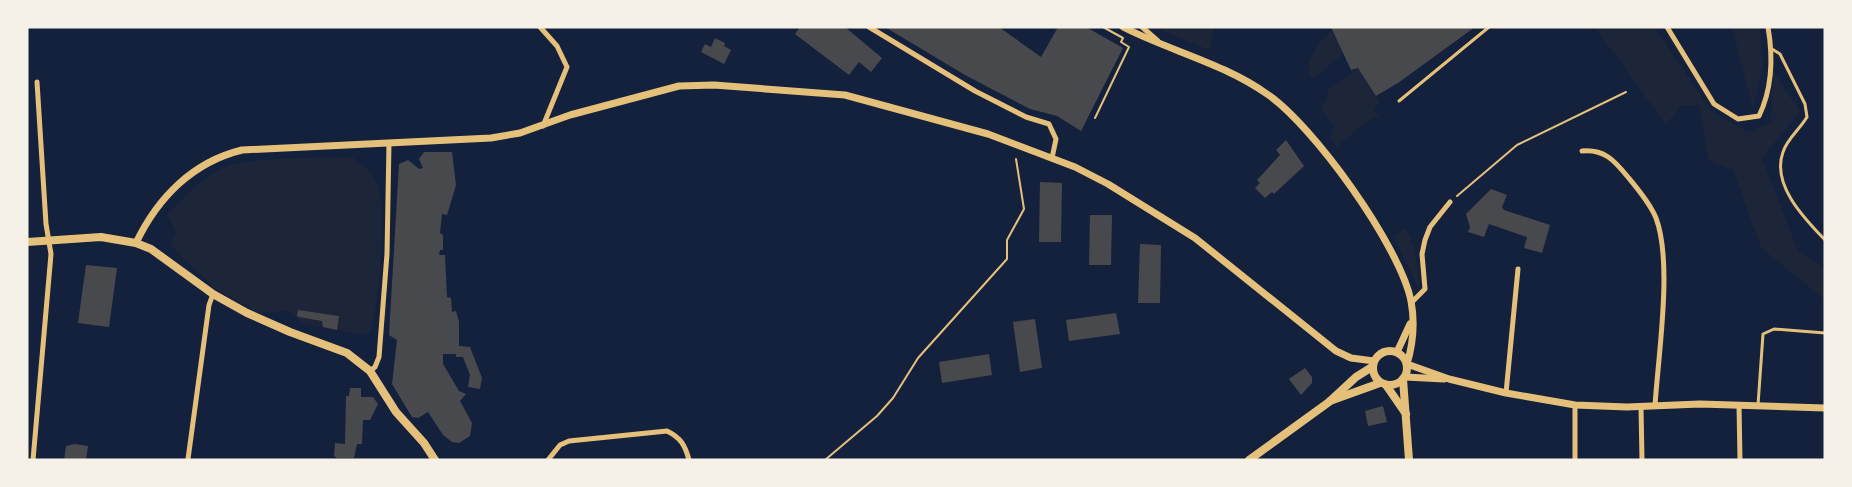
<svg xmlns="http://www.w3.org/2000/svg" width="1852" height="487" font-family="'Public Sans',sans-serif">
	<style>
		.green { fill: #1d2539 }
		.building { fill: #48494c }
		.lines { fill: none; stroke-linecap: round; stroke-linejoin: round }
		.path { stroke: #e5c07b; stroke-width: 2 }
		.service { stroke: #e5c07b; stroke-width: 3 }
		.minor { stroke: #e5c07b; stroke-width: 5 }
		.tertiary { stroke: #e5c07b; stroke-width: 7 }
		.secondary { stroke: #e5c07b; stroke-width: 8 }
	</style>
	<rect width="100%" height="100%" fill="#14213d"/>
	<g class="green">
		<polygon points="1154,27 1215,27 1209,50"/>
		<polygon points="1595,27 1655,27 1711,111 1748,132 1771,122 1773,71 1800,111 1762,158 1798,251 1825,269 1825,300 1761,248 1733,170 1709,161 1699,105 1681,105 1666,125"/>
		<polygon points="1732,27 1759,27 1763,65 1753,109"/>
		<polygon points="1333,29 1344,52 1315,78 1310,76 1308,63 1319,43"/>
		<polygon points="1358,68 1380,102 1373,109 1379,117 1372,118 1339,144 1338,148 1330,139 1333,127 1320,106 1326,102 1328,89"/>
		<path d="M352,157c14,11 25,18 28,36 4,20 0,131 -13,143l-62,-12 -18,-13 -28,2 -45,-25 -44,-43 6,-13 -9,-17c16,-17 31,-33 52,-45 27,-15 101,-11 133,-13z"/>
		<polygon points="1405,228 1415,249 1419,285 1417,285 1394,236"/>
	</g>
	<g class="building">
		<polygon points="800,27 845,27 882,58 871,72 859,62 849,75 795,34"/>
		<polygon points="885,27 999,27 1041,57 1058,27 1086,27 1123,48 1081,131 1057,116 1030,109 965,75"/>
		<polygon points="1331,27 1475,27 1398,83 1376,96 1358,68 1351,70"/>
		<polygon points="715,38 725,43 724,46 731,50 724,64 701,52 705,44 711,47"/>
		<polygon points="1286,140 1304,166 1274,194 1272,192 1265,198 1255,188 1260,183 1257,180 1280,155 1276,150"/>
		<polygon points="424,152 452,152 456,185 447,215 442,214 440,233 443,235 443,250 440,250 439,255 445,255 447,297 451,298 452,312 456,311 459,322 459,346 470,347 482,378 480,389 468,387 470,375 463,357 456,357 456,354 443,354 443,364 459,391 466,394 460,401 472,423 470,436 459,443 452,442 443,435 428,412 418,418 412,417 392,384 397,340 389,335 399,164 408,160 419,169 423,168 419,159"/>
		<polygon points="1040,182 1062,183 1061,242 1039,242"/>
		<polygon points="1491,189 1507,195 1502,207 1504,210 1550,225 1542,253 1524,248 1527,237 1489,224 1484,237 1468,232 1470,227 1466,214"/>
		<polygon points="1090,215 1112,215 1111,265 1089,265"/>
		<polygon points="1140,244 1161,245 1160,303 1138,303"/>
		<polygon points="86,265 117,268 109,327 78,323"/>
		<polygon points="298,310 339,316 337,330 323,327 322,321 299,317 297,316"/>
		<polygon points="1116,313 1120,334 1069,341 1066,320"/>
		<polygon points="1035,319 1042,368 1020,372 1013,322"/>
		<polygon points="989,354 992,375 942,383 939,362"/>
		<polygon points="1305,368 1312,377 1312,383 1301,395 1289,379"/>
		<polygon points="350,388 361,388 361,397 373,397 378,404 370,420 363,420 362,444 357,444 354,458 337,458 334,456 335,443 345,444 346,396 349,396"/>
		<polygon points="1383,406 1387,422 1368,426 1365,411"/>
		<polygon points="75,444 88,446 86,460 64,460 66,446"/>
	</g>
	<g class="lines">
		<g class="path">
			<polyline points="1095,118 1129,47 1121,42 1123,38 1103,27"/>
			<polyline points="1457,196 1517,145 1626,92"/>
			<polyline points="825,460 877,416 893,398 918,358 1007,259 1007,240 1024,209 1016,159"/>
		</g>
		<g class="service">
			<path d="M1772,49l8,5 25,50 2,13c-7,12 -20,22 -24,35 -12,33 22,67 42,88"/>
			<polyline points="1399,101 1489,27"/>
			<polyline points="1758,405 1763,334 1774,329 1825,333"/>
		</g>
		<g class="minor">
			<polyline points="540,27 557,46 567,67 543,126"/>
			<polyline points="869,27 975,91 1026,117 1049,124 1056,139 1052,158"/>
			<polyline points="1142,27 1158,41"/>
			<path d="M1667,27l47,77 24,15 21,-3c13,-27 14,-60 9,-89"/>
			<path d="M1582,151c22,-2 32,9 45,25 10,12 23,27 29,42 17,45 2,138 -1,188"/>
			<polyline points="1411,303 1425,289 1422,254 1425,240 1430,227 1450,202"/>
			<polyline points="370,371 375,367 379,357 387,254 389,143"/>
			<polyline points="1506,393 1518,269"/>
			<polyline points="1739,405 1740,460"/>
			<polyline points="1641,407 1642,460"/>
			<polyline points="188,459 209,305 213,294"/>
			<polyline points="33,460 51,254 46,224 37,82"/>
			<path d="M548,460l12,-15 9,-4 98,-10c14,7 18,14 22,29"/>
			<polyline points="1575,460 1575,405"/>
		</g>
		<g class="tertiary">
			<path d="M1123,27c47,24 100,36 144,67 46,31 133,152 144,207 4,21 2,43 -4,63l42,15 57,14 69,12 52,2 73,-3 125,4"/>
			<path d="M136,243c22,-46 57,-81 106,-93l249,-12 29,-5 50,-18 109,-29 35,-1 131,10 143,39 87,33 33,17 87,54 141,113 15,7 23,3"/>
			<polyline points="1397,352 1410,324"/>
			<polyline points="1405,377 1444,379"/>
		</g>
		<g class="secondary">
			<polyline points="27,242 101,237 136,243 151,249 213,294 247,313 290,332 347,353 370,371 396,412 424,443 435,460"/>
			<circle cx="1390" cy="368" r="17"/>
			<polyline points="1403,379 1409,460"/>
			<polyline points="1386,385 1406,414"/>
			<polyline points="1330,401 1380,383"/>
			<polyline points="1249,460 1329,402 1356,377 1372,367"/>
		</g>
	</g>
	<rect width="1852" height="487" fill="none" stroke="#f6f1e7" stroke-width="57"/>
</svg>
